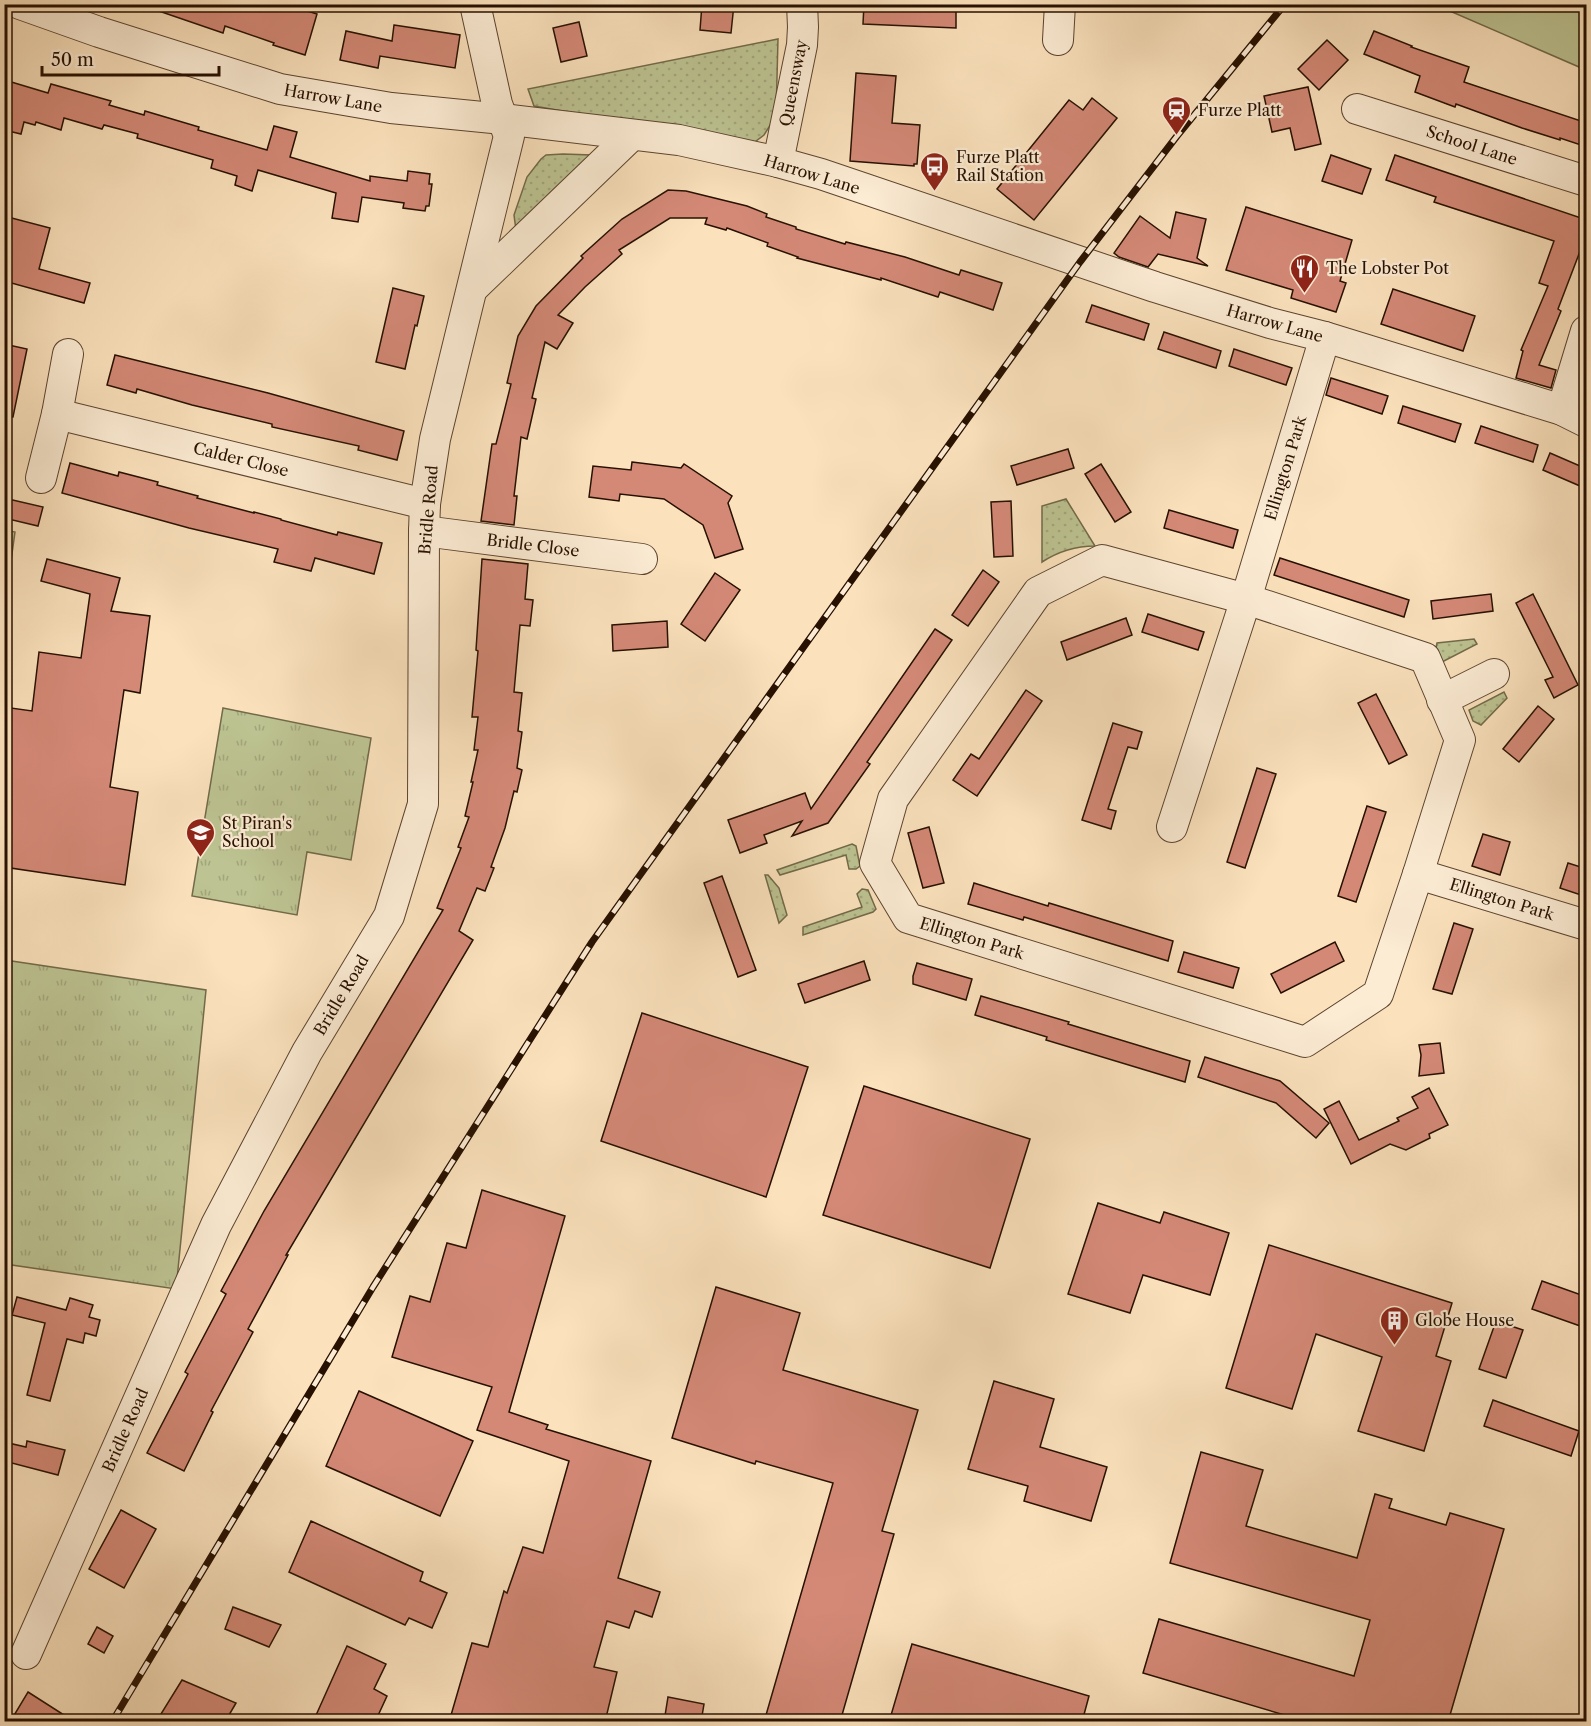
<svg xmlns="http://www.w3.org/2000/svg" width="1591" height="1726" font-family="'Libre Caslon Text',serif">
	<style>
		.grass { fill: url(#grass-dots); stroke: #726a49; stroke-width: 1.5 }
		.park { fill: url(#park-tufts); stroke: #726a49; stroke-width: 1.5 }
		.garden { fill: #bdc392; stroke: #726a49; stroke-width: 1.5 }
		.building { fill: #d48977; stroke: #271000; stroke-width: 1.5 }
		.lines { fill: none; stroke-linecap: round; stroke-linejoin: round }
		.minor-casing { stroke: #5c442f; stroke-width: 32 }
		.minor { stroke: #fcecd4; stroke-width: 30 }
		.rail-casing { stroke: #271000; stroke-width: 7 }
		.rail { stroke: #fcecd4; stroke-width: 4.5; stroke-dasharray: 14; stroke-linecap: butt }
		.labels { text-anchor: middle; dominant-baseline: central; stroke-width: 4.5; stroke-linejoin: round; paint-order: stroke }
		.street-label { font-size: 16px; fill: #271000; stroke: #fcecd4 }
		.poi-label { font-size: 16px; fill: #271000; stroke: #fcecd4; text-anchor: start }
	</style>
	<defs>
		<pattern id="grass-dots" width="8" height="8" patternUnits="userSpaceOnUse" patternTransform="scale(1.5)"><rect width="8" height="8" fill="#bdc392"/><path d="M2 2h.1M6 6h.1" fill="none" stroke="#a2a67c" stroke-width="1.8" stroke-linecap="round"/></pattern>
		<pattern id="park-tufts" width="24" height="20" patternUnits="userSpaceOnUse" patternTransform="scale(1.5)"><rect width="24" height="20" fill="#bdc392"/><path d="M3 7l-1-3M5 7V3M7 7l1-3M15 17l-1-3M17 17v-4M19 17l1-3" fill="none" stroke="#a2a67c"/></pattern>
	</defs>
	<rect width="100%" height="100%" fill="#fbe2bd"/>
	<filter id="stains"><feTurbulence type="fractalNoise" baseFrequency=".00333" numOctaves="4"/><feColorMatrix values="0 0 0 0 .2 0 0 0 0 .09 0 0 0 0 .02 0 0 0 .5 -.17"/></filter>
	<radialGradient id="worn" r=".72"><stop offset=".6" stop-color="#630" stop-opacity="0"/><stop offset="1" stop-color="#630" stop-opacity=".3"/></radialGradient>
	<g class="grass">
		<polygon points="778,39 776,116 764,135 752,144 534,106 528,89"/>
		<polygon points="563,154 591,155 516,230 514,215 527,177 541,159 546,155"/>
		<path d="M1066,499l29,47c-20,0 -36,5 -53,16v-56z"/>
		<polygon points="1474,639 1477,644 1442,662 1435,653 1437,643"/>
		<polygon points="1504,692 1507,698 1481,725 1473,721 1469,710"/>
		<polygon points="852,844 856,846 860,866 856,869 849,869 846,855 780,875 777,870"/>
		<polygon points="765,875 768,875 779,888 787,915 779,923"/>
		<polygon points="862,889 868,890 876,909 873,912 803,935 803,927 862,907 857,894"/>
	</g>
	<g class="park">
		<polygon points="5,530 15,532 5,604 4,530"/>
		<polygon points="223,708 371,738 351,860 307,852 297,915 192,896"/>
		<polygon points="5,960 206,990 176,1289 5,1264"/>
	</g>
	<polygon class="garden" points="1436,5 1586,5 1586,70"/>
	<g class="building">
		<polygon points="151,4 285,4 317,14 305,55 273,45 274,43 225,26 223,33 150,8"/>
		<polygon points="702,4 734,4 731,33 700,30"/>
		<polygon points="864,4 956,4 956,28 863,24"/>
		<polygon points="579,22 587,56 561,62 553,28"/>
		<polygon points="394,25 460,35 455,68 380,56 378,68 340,60 346,31 392,41"/>
		<polygon points="1374,31 1412,46 1411,47 1469,67 1464,82 1587,123 1587,147 1560,138 1560,140 1522,128 1456,104 1455,107 1415,92 1420,76 1364,54"/>
		<polygon points="1327,40 1348,60 1319,90 1298,69"/>
		<polygon points="856,73 896,76 892,123 920,125 917,164 914,164 914,166 850,161"/>
		<polygon points="8,81 48,93 51,84 111,101 109,105 144,115 145,111 199,127 198,130 267,150 274,126 297,132 290,157 370,181 370,176 407,181 408,171 430,174 429,184 432,184 429,206 426,206 425,211 403,208 404,203 362,197 358,222 332,218 336,193 258,170 252,191 235,185 237,176 211,168 213,160 137,138 138,134 104,125 102,129 64,118 61,130 36,122 35,125 24,122 21,134 4,130 4,91"/>
		<polygon points="1308,87 1321,144 1295,150 1290,128 1272,132 1264,96"/>
		<polygon points="1092,98 1117,118 1034,220 997,189 1069,100 1083,110"/>
		<polygon points="1331,155 1371,169 1362,194 1322,181"/>
		<polygon points="1395,155 1587,220 1587,233 1558,309 1561,311 1539,365 1556,370 1551,388 1516,378 1523,351 1521,350 1548,286 1539,283 1554,241 1434,202 1436,197 1386,180"/>
		<polygon points="668,190 686,191 747,206 767,214 766,217 796,227 796,229 845,244 846,242 905,257 959,275 961,270 1002,283 993,310 940,292 938,297 881,278 881,280 797,258 798,257 767,246 768,243 727,228 726,230 705,224 707,218 670,218 619,250 622,254 585,287 558,315 573,323 557,349 545,342 532,398 536,399 527,439 521,437 514,496 517,496 514,525 481,521 492,444 496,444 511,384 507,383 518,336 536,306 583,258 581,256 622,219"/>
		<polygon points="1246,207 1352,240 1340,281 1346,283 1336,312 1291,298 1293,290 1226,270"/>
		<polygon points="1176,212 1206,219 1197,258 1208,266 1158,254 1148,267 1119,257 1114,253 1140,216 1170,238"/>
		<polygon points="4,216 50,228 39,269 90,283 84,303 4,281"/>
		<polygon points="393,288 424,296 417,326 415,325 405,369 376,362"/>
		<polygon points="1393,289 1475,316 1463,351 1381,324"/>
		<polygon points="1092,305 1149,324 1144,340 1086,322"/>
		<polygon points="1164,332 1221,351 1216,368 1158,349"/>
		<polygon points="4,344 27,349 13,417 4,416"/>
		<polygon points="1234,349 1292,368 1286,385 1229,366"/>
		<polygon points="115,355 268,393 404,431 397,460 358,450 359,446 272,427 272,424 192,405 137,389 136,393 107,385"/>
		<polygon points="1331,378 1388,396 1382,414 1326,395"/>
		<polygon points="1403,406 1461,424 1455,442 1398,423"/>
		<polygon points="1481,426 1538,445 1533,462 1475,443"/>
		<polygon points="1068,449 1074,468 1017,485 1011,466"/>
		<polygon points="1550,453 1587,469 1587,489 1543,470"/>
		<polygon points="632,462 681,468 684,464 732,496 728,503 743,549 715,558 703,525 664,499 620,494 619,501 589,497 593,466 631,470"/>
		<polygon points="70,463 118,476 119,472 158,482 157,485 198,496 197,498 254,513 254,512 281,519 281,520 337,535 338,532 382,543 374,574 315,558 311,571 274,562 278,549 189,528 62,493"/>
		<polygon points="1101,464 1131,512 1115,522 1085,474"/>
		<polygon points="4,498 43,507 38,526 4,518"/>
		<polygon points="1011,501 1013,556 994,557 991,502"/>
		<polygon points="1169,510 1238,530 1233,548 1164,528"/>
		<polygon points="1280,558 1409,600 1404,617 1274,575"/>
		<polygon points="47,559 120,578 111,611 150,616 140,693 124,690 110,787 138,792 125,885 4,867 4,707 32,711 39,652 81,658 90,594 41,581"/>
		<polygon points="482,559 528,564 525,599 533,600 530,626 520,625 514,692 522,693 518,731 522,732 517,768 522,770 517,792 514,791 505,828 491,867 494,868 485,891 477,888 459,931 473,940 286,1255 288,1255 248,1329 253,1332 211,1411 213,1412 184,1471 147,1453 188,1374 185,1372 226,1294 221,1291 264,1211 443,910 437,908 461,848 458,847 469,817 465,816 473,782 471,782 478,750 474,750 478,717 472,717 478,651 476,650"/>
		<polygon points="983,570 999,582 968,626 952,615"/>
		<polygon points="715,573 740,590 705,641 681,624"/>
		<polygon points="1491,594 1493,611 1433,619 1431,601"/>
		<polygon points="1533,594 1578,685 1554,698 1545,680 1553,677 1516,603"/>
		<polygon points="1148,614 1204,632 1198,650 1142,632"/>
		<polygon points="1126,618 1132,635 1067,660 1061,642"/>
		<polygon points="667,621 668,647 613,651 612,625"/>
		<polygon points="935,629 952,640 867,762 870,764 828,823 792,836 802,821 764,835 767,843 740,853 728,820 805,793 811,809"/>
		<polygon points="1026,690 1042,701 977,796 953,780 971,754 979,759"/>
		<polygon points="1376,694 1407,755 1389,764 1358,703"/>
		<polygon points="1538,706 1554,719 1519,762 1503,749"/>
		<polygon points="1113,723 1142,732 1137,749 1128,747 1108,809 1116,811 1111,829 1082,820"/>
		<polygon points="1257,768 1276,774 1245,868 1227,862"/>
		<polygon points="1367,806 1386,812 1356,902 1338,896"/>
		<polygon points="929,827 944,883 923,888 908,833"/>
		<polygon points="1483,834 1510,842 1500,875 1472,866"/>
		<polygon points="1568,863 1587,869 1587,897 1560,888"/>
		<polygon points="722,876 756,970 738,977 704,883"/>
		<polygon points="974,883 1048,906 1049,903 1173,941 1168,961 1024,917 1023,920 968,904"/>
		<polygon points="1454,923 1473,929 1452,994 1433,989"/>
		<polygon points="1335,942 1344,961 1281,993 1271,974"/>
		<polygon points="1184,952 1239,968 1233,988 1178,972"/>
		<polygon points="864,961 870,980 805,1003 798,984"/>
		<polygon points="917,963 972,979 966,1000 913,984 913,976"/>
		<polygon points="981,996 1069,1022 1068,1024 1190,1061 1185,1082 1046,1040 1047,1037 975,1015"/>
		<polygon points="642,1013 808,1067 766,1197 601,1141"/>
		<polygon points="1440,1043 1444,1073 1419,1076 1421,1055 1419,1045"/>
		<polygon points="1205,1057 1280,1081 1329,1123 1316,1138 1276,1103 1198,1077"/>
		<polygon points="864,1086 1030,1139 990,1268 823,1215"/>
		<polygon points="1429,1088 1448,1125 1429,1134 1430,1138 1406,1150 1390,1144 1351,1164 1324,1109 1339,1101 1359,1140 1399,1121 1397,1118 1418,1108 1412,1097"/>
		<polygon points="482,1190 565,1216 509,1412 548,1425 546,1429 651,1461 618,1578 660,1592 652,1617 635,1611 629,1628 607,1621 594,1667 617,1672 605,1722 449,1722 472,1643 488,1647 504,1591 507,1593 523,1547 543,1553 569,1461 477,1430 492,1387 392,1357 410,1296 430,1302 447,1243 466,1248"/>
		<polygon points="1098,1203 1160,1223 1164,1212 1229,1233 1210,1295 1143,1275 1130,1313 1068,1294"/>
		<polygon points="1269,1245 1452,1303 1436,1356 1451,1361 1424,1451 1358,1431 1382,1357 1316,1334 1292,1409 1226,1388"/>
		<polygon points="1542,1281 1587,1297 1587,1316 1583,1327 1532,1309"/>
		<polygon points="716,1287 800,1313 783,1370 918,1410 882,1531 894,1534 840,1722 764,1722 833,1483 756,1461 755,1464 672,1438"/>
		<polygon points="17,1297 66,1310 70,1298 93,1305 89,1317 100,1320 96,1336 85,1333 83,1343 67,1339 50,1401 27,1395 45,1323 12,1315"/>
		<polygon points="1496,1321 1523,1330 1506,1378 1479,1369"/>
		<polygon points="994,1381 1054,1399 1040,1447 1107,1467 1091,1521 1024,1501 1028,1486 968,1469"/>
		<polygon points="359,1391 473,1441 440,1516 326,1466"/>
		<polygon points="1493,1400 1579,1431 1571,1456 1484,1426"/>
		<polygon points="27,1441 65,1450 58,1475 4,1461 4,1442 26,1447"/>
		<polygon points="1201,1452 1263,1470 1246,1526 1357,1558 1375,1494 1392,1499 1389,1508 1446,1525 1450,1513 1504,1529 1448,1722 1308,1722 1143,1673 1159,1619 1354,1676 1370,1620 1170,1563"/>
		<polygon points="121,1510 156,1529 124,1588 89,1569"/>
		<polygon points="311,1521 423,1572 420,1581 447,1593 432,1628 409,1618 405,1625 289,1572"/>
		<polygon points="233,1607 281,1625 269,1647 225,1629"/>
		<polygon points="97,1627 113,1636 104,1653 88,1644"/>
		<polygon points="912,1644 1089,1696 1082,1722 889,1722"/>
		<polygon points="347,1646 386,1664 374,1689 387,1696 375,1722 313,1722"/>
		<polygon points="182,1680 236,1703 225,1722 156,1722"/>
		<polygon points="28,1692 75,1722 10,1722"/>
		<polygon points="668,1697 704,1704 701,1722 664,1722"/>
	</g>
	<g class="lines">
		<defs>
			<g id="minor">
				<polyline points="20,4 99,32 280,89 391,108 503,119 679,140 778,162 821,174 1155,287 1270,323 1325,337 1562,410 1586,422"/>
				<polyline points="1058,40 1060,4"/>
				<polyline points="1357,109 1586,181"/>
				<polyline points="778,162 802,45 803,27 802,4"/>
				<polyline points="473,288 632,135"/>
				<polyline points="68,354 57,414 425,504"/>
				<polyline points="1562,410 1586,331"/>
				<polyline points="41,478 57,414"/>
				<polyline points="424,531 642,559"/>
				<polygon points="1102,560 1246,599 1425,658 1460,740 1418,874 1378,994 1305,1042 908,918 875,863 893,799 1038,592"/>
				<polyline points="1442,700 1494,674"/>
				<polyline points="1172,827 1246,599 1325,337"/>
				<polyline points="1418,874 1586,925"/>
				<polyline points="26,1654 216,1225 307,1052 389,916 423,804 424,531 425,504 435,439 509,136 497,104 475,4"/>
			</g>
		</defs>
		<use href="#minor" class="minor-casing"/>
		<use href="#minor" class="minor"/>
		<defs>
			<polyline id="rail" points="112,1722 373,1287 592,942 1080,262 1177,136 1285,4"/>
		</defs>
		<use href="#rail" class="rail-casing"/>
		<use href="#rail" class="rail"/>
	</g>
	<defs>
		<symbol id="station-pin" viewBox="-11 -11 22 30"><path d="M0 17L-7.5 6A9.5 9.5 0 1 1 7.5 6Z" fill="#8f2418" stroke="#fcecd4"/><path d="M-3-6H3Q5-6 5-4V2Q5 4 3 4L4.5 6H3L1.5 4h-3L-3 6H-4.5L-3 4Q-5 4-5 2V-4Q-5-6-3-6ZM-3.5-4v3h7v-3ZM-3.5 1v1.5H-2V1ZM2 1v1.5H3.5V1Z" fill="#fff"/></symbol>
		<symbol id="bus-pin" viewBox="-11 -11 22 30"><path d="M0 17L-7.5 6A9.5 9.5 0 1 1 7.5 6Z" fill="#8f2418" stroke="#fcecd4"/><path d="M-5-6H5V4H4V6H2V4H-2V6H-4V4H-5ZM-3.5-4V0h7V-4ZM-3.5 1.2v1.5H-2V1.2ZM2 1.2v1.5H3.5V1.2Z" fill="#fff"/></symbol>
		<symbol id="restaurant-pin" viewBox="-11 -11 22 30"><path d="M0 17L-7.5 6A9.5 9.5 0 1 1 7.5 6Z" fill="#8f2418" stroke="#fcecd4"/><path d="M-5-6h1v4h1v-4h1v4h1v-4h1v5L-1.5 .5V6h-2V.5L-5-1ZM5-6V6H3V1.5H1.5Q1.5-4 5-6Z" fill="#fff"/></symbol>
		<symbol id="school-pin" viewBox="-11 -11 22 30"><path d="M0 17L-7.5 6A9.5 9.5 0 1 1 7.5 6Z" fill="#8f2418" stroke="#fcecd4"/><path d="M0-5L7-2L0 1L-7-2ZM-4 1L0 2.5L4 1V4Q0 6-4 4Z" fill="#fff"/></symbol>
		<symbol id="building-pin" viewBox="-11 -11 22 30"><path d="M0 17L-7.5 6A9.5 9.5 0 1 1 7.5 6Z" fill="#8f2418" stroke="#fcecd4"/><path d="M-4-6H4V6H1V3H-1V6H-4ZM-2.5-4.3h1.7v1.8h-1.7ZM.8-4.3h1.7v1.8H.8ZM-2.5-1h1.7V.8h-1.7ZM.8-1h1.7V.8H.8Z" fill="#fff"/></symbol>
	</defs>
	<g fill-rule="evenodd">
		<use href="#station-pin" x="1160" y="94" width="33" height="45"/>
		<use href="#bus-pin" x="918" y="150" width="33" height="45"/>
		<use href="#restaurant-pin" x="1288" y="252" width="33" height="45"/>
		<use href="#school-pin" x="184" y="816" width="33" height="45"/>
		<use href="#building-pin" x="1378" y="1304" width="33" height="45"/>
	</g>
	<g class="labels">
		<g class="street-label">
			<text transform="translate(793 83) rotate(-79)">Queensway</text>
			<text transform="translate(333 98) rotate(10)">Harrow Lane</text>
			<text transform="translate(1472 145) rotate(18)">School Lane</text>
			<text transform="translate(812 174) rotate(17)">Harrow Lane</text>
			<text transform="translate(1275 323) rotate(16)">Harrow Lane</text>
			<text transform="translate(241 459) rotate(14)">Calder Close</text>
			<text transform="translate(1285 468) rotate(-73)">Ellington Park</text>
			<text transform="translate(428 510) rotate(-85)">Bridle Road</text>
			<text transform="translate(533 545) rotate(7)">Bridle Close</text>
			<text transform="translate(1502 899) rotate(17)">Ellington Park</text>
			<text transform="translate(972 938) rotate(17)">Ellington Park</text>
			<text transform="translate(341 995) rotate(-59)">Bridle Road</text>
			<text transform="translate(125 1430) rotate(-66)">Bridle Road</text>
		</g>
		<g class="poi-label">
			<text x="1198" y="110">Furze Platt</text>
			<text x="956" y="157">Furze Platt<tspan x="956" dy="18">Rail Station</tspan></text>
			<text x="1326" y="268">The Lobster Pot</text>
			<text x="222" y="823">St Piran's<tspan x="222" dy="18">School</tspan></text>
			<text x="1415" y="1320">Globe House</text>
		</g>
	</g>
	<rect width="1591" height="1726" fill="none" stroke="#fbe2bd" stroke-width="24"/>
	<rect x="6" y="6" width="1579" height="1714" fill="none" stroke="#271000" stroke-width="3"/>
	<rect x="12" y="12" width="1567" height="1702" fill="none" stroke="#271000" stroke-width="1.5"/>
	<path d="M42 66v9h177v-9" fill="none" stroke="#271000" stroke-width="3"/>
	<text x="51" y="66" font-size="18" fill="#271000" stroke="#fcecd4" stroke-width="4.5" paint-order="stroke">50 m</text>
	<rect width="100%" height="100%" filter="url(#stains)"/>
	<rect width="100%" height="100%" fill="url(#worn)"/>
</svg>
